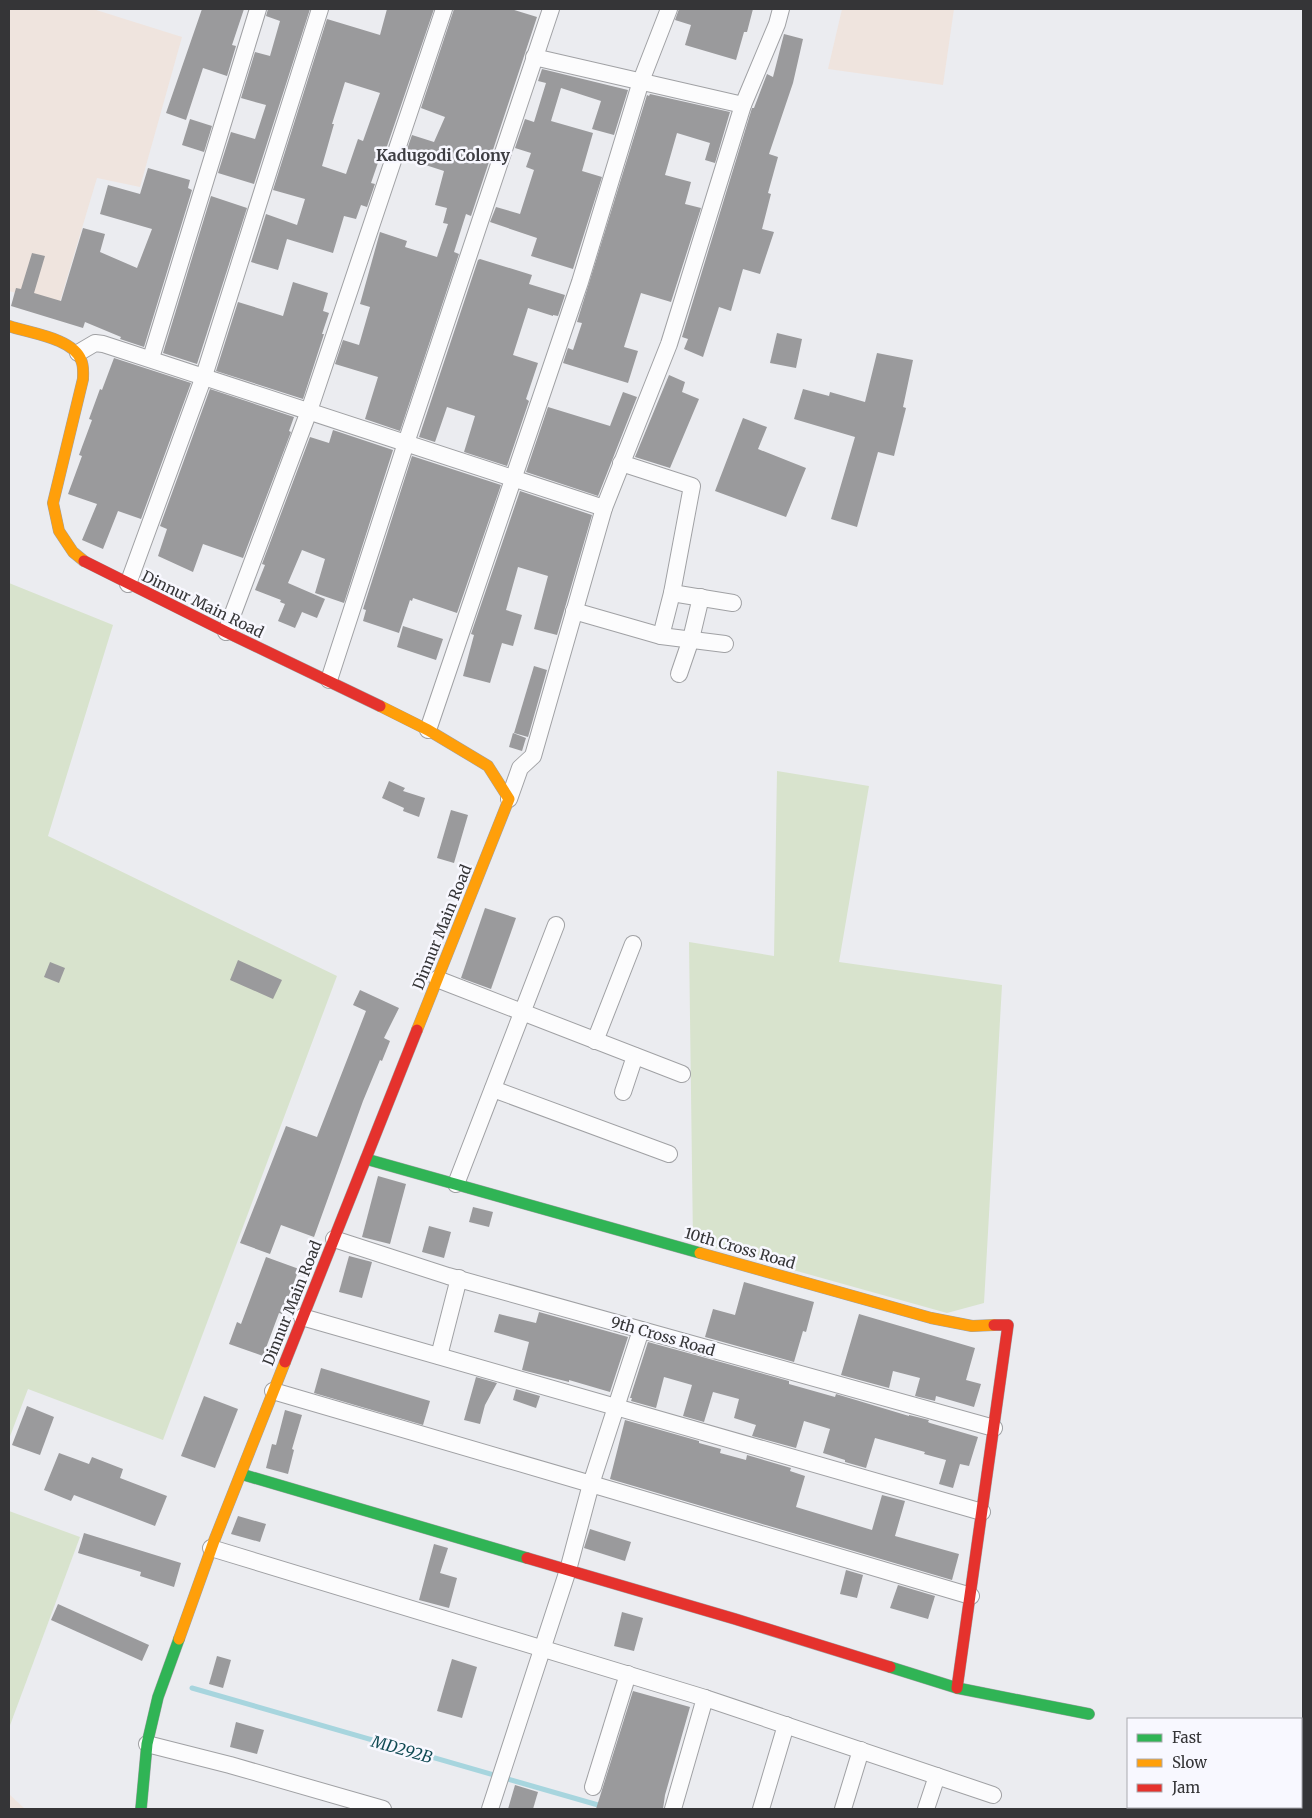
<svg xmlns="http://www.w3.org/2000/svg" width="1312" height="1818" font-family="Merriweather,serif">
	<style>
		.industrial { fill: #efe4de }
		.green { fill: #d8e3cd }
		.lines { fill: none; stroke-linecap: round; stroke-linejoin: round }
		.stream { stroke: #a7d5de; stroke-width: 5 }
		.building { fill: #9a9a9c; fill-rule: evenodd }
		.street-casing { stroke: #a0a1a4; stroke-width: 18 }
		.fast-casing { stroke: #a0a1a4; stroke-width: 12 }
		.slow-casing { stroke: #a0a1a4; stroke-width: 12 }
		.jam-casing { stroke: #a0a1a4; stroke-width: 12 }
		.street { stroke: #fcfcfd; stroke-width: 16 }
		.fast { stroke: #30b455; stroke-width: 11 }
		.slow { stroke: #ff9f0a; stroke-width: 11 }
		.jam { stroke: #e5322d; stroke-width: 11 }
		.labels { text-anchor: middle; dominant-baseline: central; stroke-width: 5; stroke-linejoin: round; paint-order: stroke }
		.street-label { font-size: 15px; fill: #353537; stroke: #f8f8ff }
		.neighbourhood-label { font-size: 16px; font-weight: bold; fill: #3e3e43; stroke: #f8f8ff }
		.water-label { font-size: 16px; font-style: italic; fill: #114b54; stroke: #f8f8ff }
	</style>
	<rect width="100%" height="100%" fill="#ebecf0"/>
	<g class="industrial">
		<polygon points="9,9 93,9 182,37 140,187 97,178 59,305 9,291"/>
		<polygon points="842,9 954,9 943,85 828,69"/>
		<polygon points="9,1794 25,1809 9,1809"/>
	</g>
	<g class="green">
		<polygon points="9,583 113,625 48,836 337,976 163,1440 28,1389 9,1439"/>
		<polygon points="777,771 869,786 839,962 1002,985 984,1303 947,1313 693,1242 689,942 774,956"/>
		<polygon points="9,1511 80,1537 9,1728"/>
	</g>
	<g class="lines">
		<polyline class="stream" points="192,1688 612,1809"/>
	</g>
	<g class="building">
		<polygon points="202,9 244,9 232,45 236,46 227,76 203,68 186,120 166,113"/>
		<polygon points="268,9 310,9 254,184 218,173 231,132 255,139 266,105 241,98 255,52 270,56 280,21 266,16"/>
		<path d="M387,9h47l-49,143 -3,-1 -11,32 4,1 -8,23 -6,-2 -5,14 -12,-3 -11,37 -46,-14 -9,31 -27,-8 15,-48 31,11 8,-26 -32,-9 54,-171 53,16zM345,82l35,11 -17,48 -5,-2 -12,35 -24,-8 12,-42h-2z"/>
		<polygon points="454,9 511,9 537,17 471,216 466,214 454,252 459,254 400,431 365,419 378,377 335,364 343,340 359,345 370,307 360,304 380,232 407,241 405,247 437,257 448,224 443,223 447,208 435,205 444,171 404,158 412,135 434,142 445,117 421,108"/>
		<polygon points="679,9 753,9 747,32 744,32 736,60 685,45 691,25 675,20"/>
		<polygon points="784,34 803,39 793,83 769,154 778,157 768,193 771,194 762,229 774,232 760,274 743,269 731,311 719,307 703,357 684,349 688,339 682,337 752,108 754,108 767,74 773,77"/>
		<polygon points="542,69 628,90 614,135 592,129 601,101 561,88 551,121 593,133 582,171 602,177 573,269 531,256 537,238 490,222 496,207 520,214 534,170 526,167 531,153 515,148 525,119 534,122 546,83 538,81"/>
		<polygon points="650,94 730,112 715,163 705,160 710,143 677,133 665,175 691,182 685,204 701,208 671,302 641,293 624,347 638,351 628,383 563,363 568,348 573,350 582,323 577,322 647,95 649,96"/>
		<polygon points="190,119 212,126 204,152 182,145"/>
		<polygon points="148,168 190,180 188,188 192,190 144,347 120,339 121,337 85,322 83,328 11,306 16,288 21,289 32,253 45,256 34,293 61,301 83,228 105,234 100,252 137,268 152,229 100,214 108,185 140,194"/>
		<polygon points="211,196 247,208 197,364 163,353"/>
		<polygon points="480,259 532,275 529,284 565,295 558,316 553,315 553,316 528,308 513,355 538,363 526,399 529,401 507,466 464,452 475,416 447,407 435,442 419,437 478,260"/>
		<polygon points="293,282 328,293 323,311 329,313 322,334 324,334 303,399 216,371 238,302 283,316"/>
		<polygon points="777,333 802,339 796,368 770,363"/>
		<polygon points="877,353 913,360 903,407 906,408 894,456 878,452 857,527 831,519 855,437 794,419 803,389 829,396 830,392 865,402"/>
		<polygon points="114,358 191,383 141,519 118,511 103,549 82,540 97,504 68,494 82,456 79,455 92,420 89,419 100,389 102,390"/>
		<polygon points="669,375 685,382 682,392 699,399 670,468 635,457"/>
		<polygon points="210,389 294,417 289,431 291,432 243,558 203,544 193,572 158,556 167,529 160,526"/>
		<polygon points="623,392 637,397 598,496 526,472 548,407 610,426"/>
		<polygon points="743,418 767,427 758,449 806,468 786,517 715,491"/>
		<polygon points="333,430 393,450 344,603 315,593 325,559 302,550 288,583 325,599 317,618 302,612 295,628 278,621 285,604 280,602 281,600 255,590 265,565 262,564 310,437 329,443"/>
		<polygon points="412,456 501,485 457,613 413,598 412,601 410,600 399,633 363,621 366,610 363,609"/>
		<polygon points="520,491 592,515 557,635 534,629 548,576 518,567 506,610 522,615 513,646 502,643 490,683 463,676 474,635 471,634"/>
		<polygon points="403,626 443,639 436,660 397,647"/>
		<polygon points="534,666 547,670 528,737 514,733"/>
		<polygon points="513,733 526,738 522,751 509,747"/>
		<polygon points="389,781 405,788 403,791 425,798 419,817 403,811 404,808 382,798"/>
		<polygon points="451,810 468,815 454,863 437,858"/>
		<polygon points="485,908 516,918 491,989 461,978"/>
		<polygon points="238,960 282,980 273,999 230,980"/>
		<polygon points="50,962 65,968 59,983 44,977"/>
		<polygon points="360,990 399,1008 384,1038 390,1041 382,1061 380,1060 363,1101 314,1237 281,1225 270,1254 240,1243 286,1126 317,1137 366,1011 353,1005"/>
		<polygon points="378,1176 406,1184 390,1244 362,1237"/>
		<polygon points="473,1207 493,1212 489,1227 469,1222"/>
		<polygon points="429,1226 451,1232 444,1258 422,1252"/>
		<polygon points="349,1256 372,1262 362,1298 339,1292"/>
		<polygon points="266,1257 299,1269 282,1314 279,1313 263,1356 229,1344 237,1322 241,1324"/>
		<polygon points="744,1282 814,1302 806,1332 803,1331 794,1362 705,1337 713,1309 735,1315"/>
		<polygon points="539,1312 628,1337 610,1392 569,1380 569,1382 522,1370 529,1342 494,1332 499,1314 536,1323"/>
		<polygon points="859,1314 975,1348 966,1380 981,1384 974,1407 936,1396 935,1401 915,1396 920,1378 893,1371 889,1388 841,1375"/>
		<polygon points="648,1342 789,1381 789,1384 835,1397 836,1394 909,1416 909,1415 929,1420 928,1422 930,1423 978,1437 969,1466 960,1464 953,1488 939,1484 946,1460 924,1454 925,1452 875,1438 866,1468 845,1462 845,1460 823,1453 830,1429 804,1421 796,1448 752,1436 756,1425 734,1418 739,1399 713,1392 704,1422 683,1416 692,1385 664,1377 656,1408 631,1401 632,1398 630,1398"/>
		<polygon points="321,1368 430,1401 423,1425 314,1393"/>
		<polygon points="476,1377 497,1383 485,1405 480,1424 464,1420"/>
		<polygon points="516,1389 540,1396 536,1408 513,1400"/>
		<polygon points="204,1396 238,1409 215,1468 181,1456"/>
		<polygon points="27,1406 54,1417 40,1455 12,1445"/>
		<polygon points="285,1410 302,1415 292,1449 294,1450 288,1474 266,1468 272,1444 276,1445"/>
		<polygon points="625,1420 699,1441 699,1443 721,1449 720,1453 746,1460 747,1455 791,1468 790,1471 805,1476 796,1507 872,1530 882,1495 905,1501 895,1536 959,1554 952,1580 610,1479"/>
		<polygon points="59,1453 89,1464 92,1457 123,1469 120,1478 167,1496 155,1526 74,1495 71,1501 44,1490"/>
		<polygon points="238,1516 266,1524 260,1542 231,1534"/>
		<polygon points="590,1529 631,1542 625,1561 584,1548"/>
		<polygon points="84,1533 181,1563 174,1587 140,1576 141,1572 78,1553"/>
		<polygon points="434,1544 448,1548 440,1573 457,1578 449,1608 419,1600"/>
		<polygon points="846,1570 863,1575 857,1598 840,1594"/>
		<polygon points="898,1585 935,1596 928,1619 890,1608"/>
		<polygon points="58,1604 149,1645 142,1661 51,1620"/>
		<polygon points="622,1612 643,1618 634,1651 614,1646"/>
		<polygon points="217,1656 231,1660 223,1688 209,1684"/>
		<polygon points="452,1659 477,1667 462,1718 437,1711"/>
		<polygon points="633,1691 690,1707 665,1795 663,1809 596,1809"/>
		<polygon points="236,1722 264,1730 257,1754 230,1747"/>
		<polygon points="515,1785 538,1792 533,1809 508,1809"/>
	</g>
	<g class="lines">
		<defs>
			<g id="street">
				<polyline points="534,57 743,105"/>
				<polyline points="78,353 95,343 103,344 604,508"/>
				<polyline points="151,358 258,9"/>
				<polyline points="128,584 204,376 320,9"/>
				<polyline points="672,593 733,603"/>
				<polyline points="574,611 661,636 672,593 692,486 621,463"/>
				<polyline points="226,632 309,411 444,9"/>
				<polyline points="661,636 725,644"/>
				<polyline points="679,674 691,639 701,597"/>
				<polyline points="329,680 406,443 551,9"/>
				<polyline points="428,730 580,282 641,81 669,9"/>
				<polyline points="509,799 520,768 533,756 604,508 669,344 743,105 777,24 781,9"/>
				<polyline points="437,979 682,1074"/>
				<polyline points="595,1041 633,944"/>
				<polyline points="493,1089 669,1154"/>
				<polyline points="623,1092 635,1056"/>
				<polyline points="456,1184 556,925"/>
				<polyline points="334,1239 448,1276 994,1428"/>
				<polyline points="302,1317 982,1512"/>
				<polyline points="439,1356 459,1278"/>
				<polyline points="273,1391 591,1484 641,1330"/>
				<polyline points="211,1548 705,1698 993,1795"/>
				<polyline points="147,1744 230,1765 383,1809"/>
				<polyline points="593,1787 628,1674"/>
				<polyline points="490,1809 568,1570 591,1484 971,1596"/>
				<polyline points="673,1809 705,1698"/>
				<polyline points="761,1809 786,1725"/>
				<polyline points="843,1809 861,1750"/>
				<polyline points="926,1809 937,1776"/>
			</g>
			<g id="fast">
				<polyline points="366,1159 700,1253"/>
				<polyline points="241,1474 527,1558"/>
				<polyline points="890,1667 957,1688 1089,1714"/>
				<polyline points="141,1809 147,1744 158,1697 179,1639"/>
			</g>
			<g id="slow">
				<path d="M9,326c20,7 64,12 72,34 3,6 2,13 2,19l-30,124 6,28 14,21 11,9"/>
				<polyline points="380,706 428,730 488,766 509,799 417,1030"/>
				<polyline points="700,1253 931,1318 972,1326 994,1325"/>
				<polyline points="179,1639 214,1541 285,1362"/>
			</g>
			<g id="jam">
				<polyline points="84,561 226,632 380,706"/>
				<polyline points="285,1362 417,1030"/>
				<polyline points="527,1558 735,1619 890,1667"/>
				<polyline points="957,1688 1008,1325 994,1325"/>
			</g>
		</defs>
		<use href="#street" class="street-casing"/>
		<use href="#fast" class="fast-casing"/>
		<use href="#slow" class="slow-casing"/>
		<use href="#jam" class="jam-casing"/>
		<use href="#street" class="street"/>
		<use href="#fast" class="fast"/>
		<use href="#slow" class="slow"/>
		<use href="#jam" class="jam"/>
	</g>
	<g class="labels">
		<g class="street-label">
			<text transform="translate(203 604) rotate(26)">Dinnur Main Road</text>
			<text transform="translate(442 927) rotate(-68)">Dinnur Main Road</text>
			<text transform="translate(740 1248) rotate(16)">10th Cross Road</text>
			<text transform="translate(292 1303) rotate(-68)">Dinnur Main Road</text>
			<text transform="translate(663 1336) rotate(16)">9th Cross Road</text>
		</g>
		<g class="neighbourhood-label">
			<text x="443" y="155">Kadugodi Colony</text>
		</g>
		<g class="water-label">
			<text transform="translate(402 1749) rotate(16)">MD292B</text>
		</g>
	</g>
	<rect width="1312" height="1818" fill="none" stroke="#353537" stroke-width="20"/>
	<rect x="1127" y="1718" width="175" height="90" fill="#f8f8ff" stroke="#aaaaaf"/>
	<rect x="1137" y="1734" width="25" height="8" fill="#30b455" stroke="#aaaaaf"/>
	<text x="1172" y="1743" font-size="15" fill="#353537">Fast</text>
	<rect x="1137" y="1759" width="25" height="8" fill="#ff9f0a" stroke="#aaaaaf"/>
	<text x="1172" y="1768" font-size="15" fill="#353537">Slow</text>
	<rect x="1137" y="1784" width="25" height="8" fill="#e5322d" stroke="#aaaaaf"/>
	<text x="1172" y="1793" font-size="15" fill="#353537">Jam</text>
</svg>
